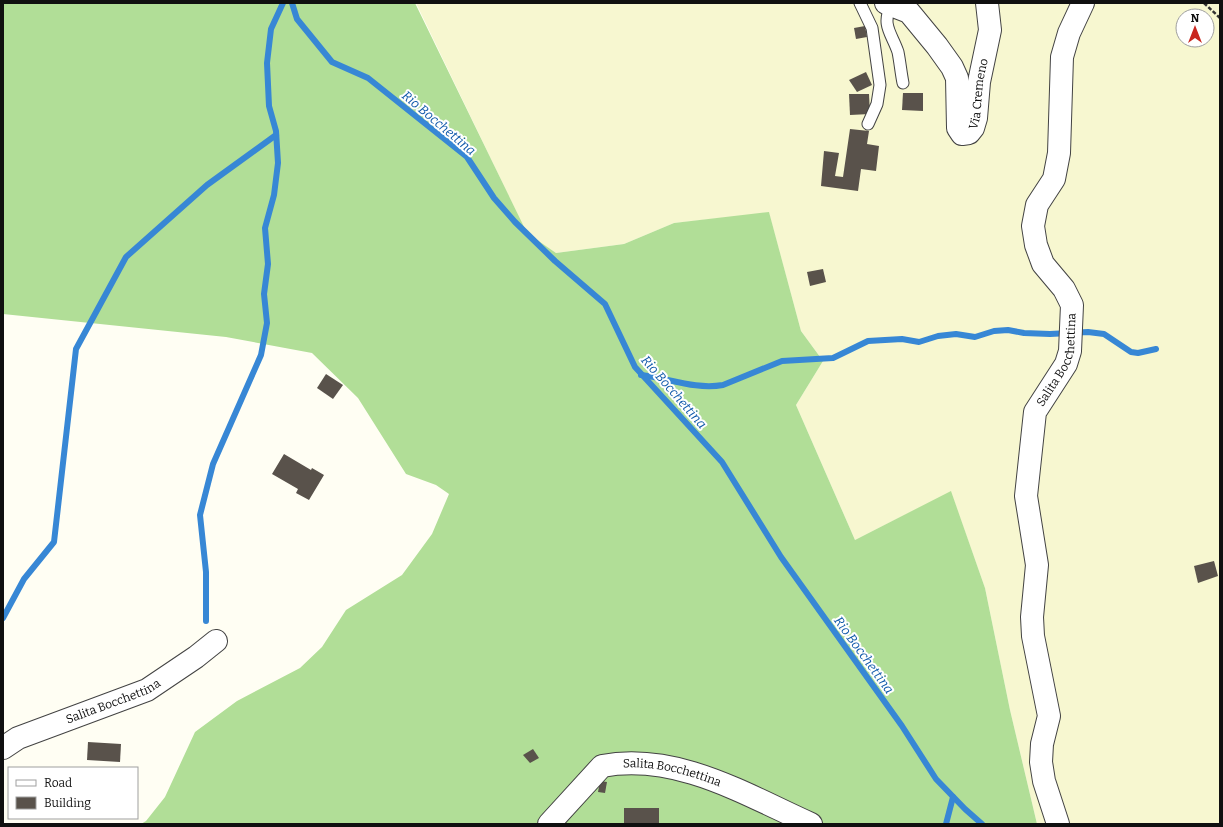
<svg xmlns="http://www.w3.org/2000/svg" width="1223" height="827" font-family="Bitter,serif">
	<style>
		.farmland { fill: #f7f7d0; fill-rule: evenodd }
		.forest { fill: #b1de97 }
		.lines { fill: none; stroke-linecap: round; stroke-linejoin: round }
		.stream { stroke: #3787d5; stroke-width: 6 }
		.building { fill: #59524b }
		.service-casing { stroke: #434343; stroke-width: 13 }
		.minor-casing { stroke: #434343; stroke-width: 24 }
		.path { stroke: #323232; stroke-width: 2.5; stroke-dasharray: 4 2; stroke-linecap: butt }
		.service { stroke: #fff; stroke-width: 11 }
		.minor { stroke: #fff; stroke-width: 22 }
		.labels { text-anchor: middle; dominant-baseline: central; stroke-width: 4; stroke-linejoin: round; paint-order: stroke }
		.street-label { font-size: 12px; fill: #101010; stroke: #fff }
		.water-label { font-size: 13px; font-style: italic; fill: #1059aa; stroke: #fff }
	</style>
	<rect width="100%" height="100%" fill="#fffef3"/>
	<path class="farmland" d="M416,3h804v821h-183l-27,-114 -25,-122 -34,-96 -96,48 -59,-135 27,-44 -22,-30 -32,-118 -95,10 -50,21 -68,9 -29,-19zM1183,16h24v24h-24z"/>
	<polygon class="forest" points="3,3 415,3 527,233 556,253 624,244 674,223 769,212 801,331 823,361 796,405 855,540 951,491 985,588 1010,710 1037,824 141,824 146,821 165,797 195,732 237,701 300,668 322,647 346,610 402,575 432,534 449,494 436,485 406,474 358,398 312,353 226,337 3,314"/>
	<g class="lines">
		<g class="stream">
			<polyline points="292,3 297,19 332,62 368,78 467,157 494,198 515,222 555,261 605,304 635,367 722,462 781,557 902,726 936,779 965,809 982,824"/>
			<path d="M641,375c27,3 54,15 82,10l59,-24 51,-3 35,-17 34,-2 17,3 19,-6 18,-2 19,3 19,-6 14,-1 16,3 26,1 38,-2 16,2 27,18 7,1 18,-4"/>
			<polyline points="3,618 24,579 54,542 76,349 126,257 207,185 276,135"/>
			<polyline points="206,621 206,572 200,515 213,464 261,355 267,323 264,294 268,264 265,228 274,195 278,163 276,131 269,106 267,63 271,29 283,3"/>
			<polyline points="946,824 953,797"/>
		</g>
	</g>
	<g class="building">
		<polygon points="865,26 867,37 856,39 854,28"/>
		<polygon points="866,72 872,85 857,92 849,80"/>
		<polygon points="903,93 923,93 923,111 902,110"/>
		<polygon points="849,94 869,94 870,114 850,115"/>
		<polygon points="850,129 869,131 867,144 879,146 876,171 861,169 858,191 821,186 824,151 839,153 835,176 843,177"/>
		<polygon points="823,269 826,282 810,286 807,272"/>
		<polygon points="326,374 343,385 333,399 317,388"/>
		<polygon points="284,454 311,470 312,468 324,475 309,500 296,493 298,489 272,474"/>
		<polygon points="1214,561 1218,576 1198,583 1194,566"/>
		<polygon points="88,742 121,744 120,762 87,760"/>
		<polygon points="533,749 539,758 530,763 523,755"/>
		<polygon points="600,781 607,782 605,793 598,792"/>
		<polygon points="624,808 659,808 659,824 624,823"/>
	</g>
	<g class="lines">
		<defs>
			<g id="service">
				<polyline points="860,3 872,28 880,85 877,104 868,124"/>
				<path d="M891,6c-10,19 1,28 7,46 2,10 3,21 5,31"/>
			</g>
			<g id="minor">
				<path id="s1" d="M886,3l23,9 28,34 15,21 5,11 1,50 4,6 7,-1 4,-5 3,-10 3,-36 11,-52 -3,-27"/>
				<path id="s2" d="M3,748l15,-10 129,-48 49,-33 20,-16"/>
				<path id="s3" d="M549,824l53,-58c75,-14 144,29 209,58"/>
				<path id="s4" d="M1058,824l-14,-43 -3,-19 1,-18 7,-28 -16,-80 -1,-19 5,-52 -11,-69 9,-84 31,-48 4,-13 2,-46 -8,-16 -21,-25 -7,-19 -3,-19 4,-21 17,-26 5,-26 3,-96 7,-24 14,-30"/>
			</g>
		</defs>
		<use href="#service" class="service-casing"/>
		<use href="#minor" class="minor-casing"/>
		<polyline class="path" points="1204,3 1220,18"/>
		<use href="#service" class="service"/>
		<use href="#minor" class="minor"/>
	</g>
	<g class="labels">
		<g class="street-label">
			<text stroke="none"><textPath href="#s1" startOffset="212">Via Cremeno</textPath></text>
			<text stroke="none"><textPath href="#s4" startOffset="477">Salita Bocchettina</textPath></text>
			<text stroke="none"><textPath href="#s2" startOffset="120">Salita Bocchettina</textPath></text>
			<text stroke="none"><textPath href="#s3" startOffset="150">Salita Bocchettina</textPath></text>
		</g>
		<g class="water-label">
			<text transform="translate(439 123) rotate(40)">Rio Bocchettina</text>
			<text transform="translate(674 392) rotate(49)">Rio Bocchettina</text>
			<text transform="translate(864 655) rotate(54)">Rio Bocchettina</text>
		</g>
	</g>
	<rect width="1223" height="827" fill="none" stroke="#101010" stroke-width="8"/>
	<rect x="8" y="767" width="130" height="52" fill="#ffffff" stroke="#9f9f9f"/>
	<rect x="16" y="780" width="20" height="6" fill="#ffffff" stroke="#9f9f9f"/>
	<text x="44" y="787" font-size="12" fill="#101010">Road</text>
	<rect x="16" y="797" width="20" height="12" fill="#59524b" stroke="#9f9f9f"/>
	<text x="44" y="807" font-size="12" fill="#101010">Building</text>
	<g transform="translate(1195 28)"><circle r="19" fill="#ffffff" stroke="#9f9f9f"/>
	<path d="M0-3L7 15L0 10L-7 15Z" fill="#c9271f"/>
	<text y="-6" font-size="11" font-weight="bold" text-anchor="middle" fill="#101010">N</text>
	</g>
</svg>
